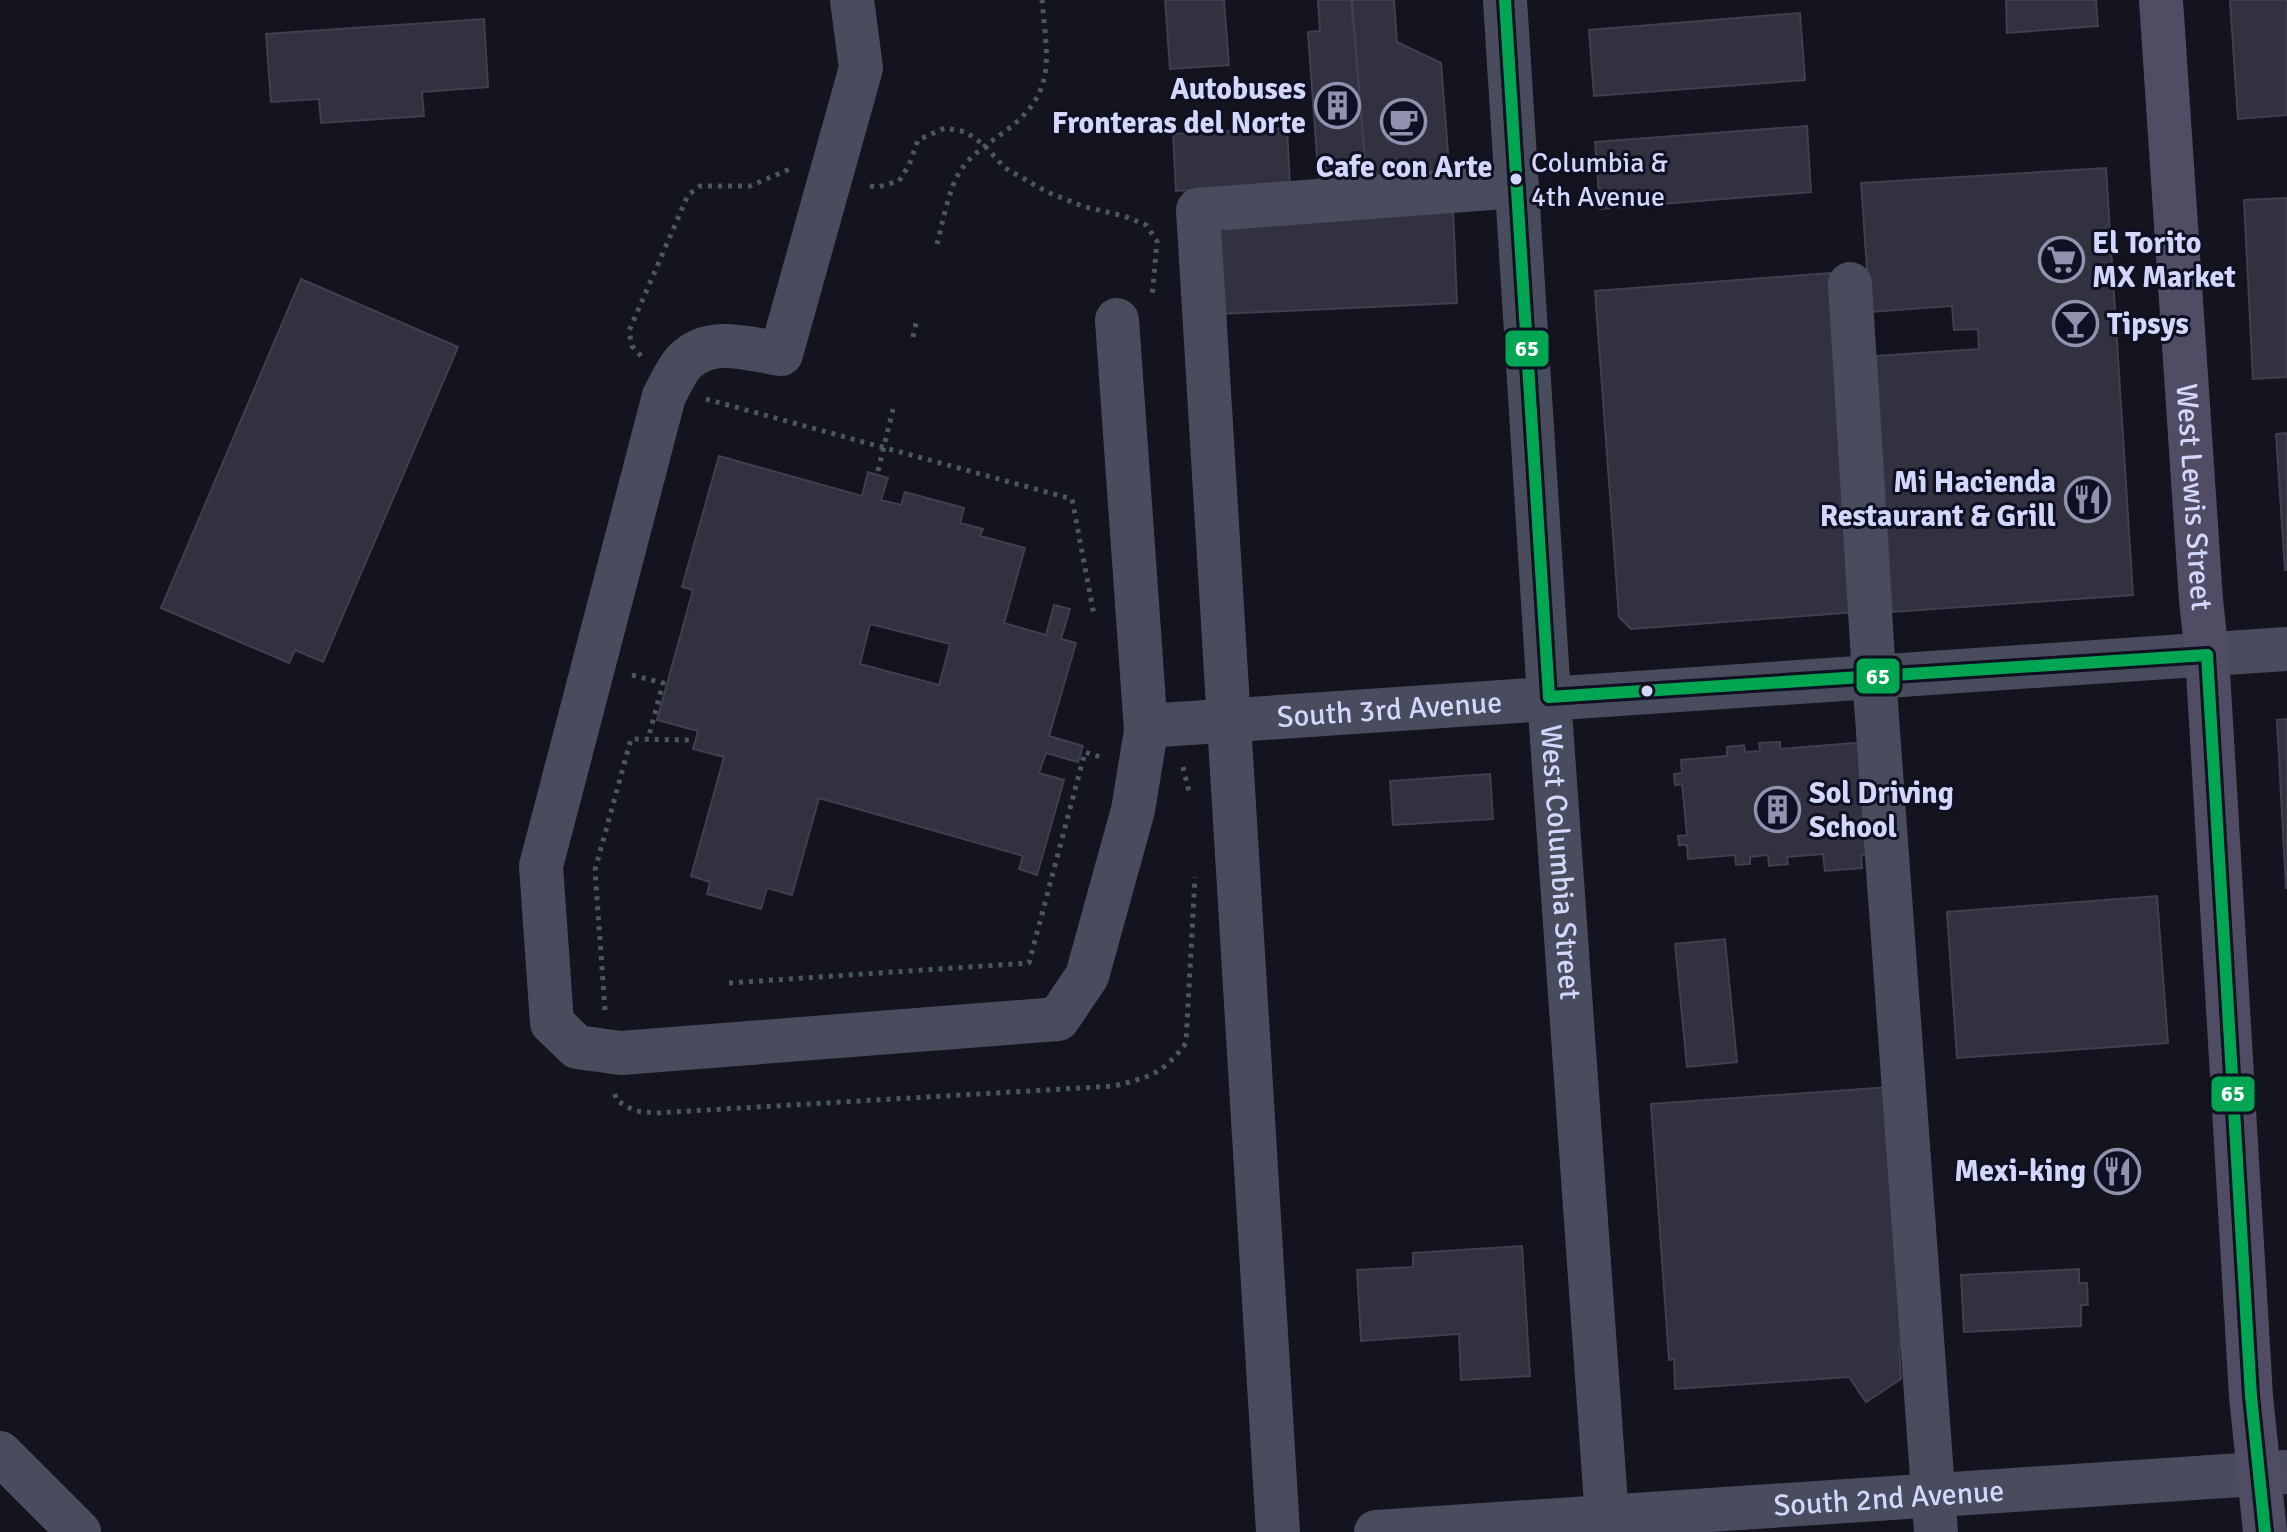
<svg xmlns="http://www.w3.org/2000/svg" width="2287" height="1532" font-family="Signika,sans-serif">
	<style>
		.building { fill: #31313f; stroke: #3e3f50; stroke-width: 2; fill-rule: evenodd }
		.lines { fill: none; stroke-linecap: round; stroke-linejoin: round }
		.path { stroke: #49585e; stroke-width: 5; stroke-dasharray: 4 6; stroke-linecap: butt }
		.minor { stroke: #484c5d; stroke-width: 44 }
		.major { stroke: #4f4c63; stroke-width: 44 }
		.bus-1-casing { stroke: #0f1021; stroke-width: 18 }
		.bus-1 { stroke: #00a651; stroke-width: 12 }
		.bus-dot { fill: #d2d7fc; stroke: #0f1021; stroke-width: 3 }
		.labels { text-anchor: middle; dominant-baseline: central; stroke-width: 6; stroke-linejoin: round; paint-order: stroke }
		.bus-label { font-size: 28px; fill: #d2d7fc; stroke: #0f1021; text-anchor: start }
		.poi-label { font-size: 30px; font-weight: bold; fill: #d2d7fc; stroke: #0f1021; text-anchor: end }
		.street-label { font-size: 30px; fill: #d2d7fc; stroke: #0f1021 }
		.line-badge { stroke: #0f1021; stroke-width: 3 }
		.badge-label { font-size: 22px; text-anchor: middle; font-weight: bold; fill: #fff }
	</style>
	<rect width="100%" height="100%" fill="#13141d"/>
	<g class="building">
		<polygon points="1165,0 1224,0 1229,65 1170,69"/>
		<polygon points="1318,0 1351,0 1367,181 1319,185 1308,32 1320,31"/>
		<polygon points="1352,0 1394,0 1397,42 1441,63 1450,178 1367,185"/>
		<polygon points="2006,0 2096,0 2098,26 2007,33"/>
		<polygon points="2230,0 2287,0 2287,115 2238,119"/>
		<polygon points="1800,13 1805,80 1594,96 1589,30"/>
		<polygon points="484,19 488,87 422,92 424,116 321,123 319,99 271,102 266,34"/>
		<polygon points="1807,126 1811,192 1600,209 1595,142"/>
		<polygon points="1287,128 1290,184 1176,191 1173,134"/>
		<polygon points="2106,168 2133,595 1892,612 1876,356 1979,349 1978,329 1954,330 1952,306 1870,312 1861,183"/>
		<polygon points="2287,198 2287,377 2253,379 2244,200"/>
		<polygon points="1453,208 1457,303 1220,314 1216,219"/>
		<polygon points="1830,273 1856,612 1631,629 1619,617 1595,291"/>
		<polygon points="301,279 458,347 323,662 295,650 289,663 161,608"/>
		<polygon points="2287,433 2287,570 2285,570 2276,434"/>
		<path d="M719,456l143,40 6,-24 20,6 -7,22 20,5 4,-13 59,16 -4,15 23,6 -3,7 45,12 -21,75 42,12 8,-30 16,4 -9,30 15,4 -27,93 34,10 -5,16 -32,-9 -7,20 25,7 -27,95 -18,-6 4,-13 -204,-58 -27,97 -25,-7 -6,21 -54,-15 3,-12 -19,-6 33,-119 -31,-8 5,-18 -41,-11 36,-130 -11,-3zM870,624l80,20 -11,41 -79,-21z"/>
		<polygon points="2287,719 2287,888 2286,888 2277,720"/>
		<polygon points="1780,742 1780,749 1866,742 1875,854 1861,855 1862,868 1825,871 1823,854 1787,857 1788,864 1769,866 1768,855 1750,857 1750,864 1736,865 1735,855 1688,859 1687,845 1679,845 1678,836 1687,835 1682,784 1675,785 1674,774 1682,773 1681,760 1727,756 1727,747 1744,745 1745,752 1760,751 1759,743"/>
		<polygon points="1490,774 1493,819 1393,825 1390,781"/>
		<polygon points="2157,896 2168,1043 1957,1058 1947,912"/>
		<polygon points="1725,939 1737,1062 1687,1067 1675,944"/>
		<polygon points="1890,1087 1908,1347 1899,1347 1901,1379 1866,1402 1849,1377 1675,1389 1674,1359 1669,1360 1651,1104"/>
		<polygon points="1522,1246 1530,1376 1461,1380 1459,1334 1361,1341 1357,1270 1413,1267 1413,1253"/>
		<polygon points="2079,1269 2079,1283 2087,1283 2088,1305 2081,1305 2081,1326 1964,1332 1961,1275"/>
	</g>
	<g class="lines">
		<g class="path">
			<polyline points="870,186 878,187 899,181 909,165 918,140 945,128 966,132 984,145 1005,168 1047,192 1085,207 1124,216 1146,225 1157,241 1152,299"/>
			<path d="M937,244c5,-19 12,-55 22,-71 11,-18 29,-29 45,-41 54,-39 43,-74 38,-132"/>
			<polyline points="913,337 917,319"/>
			<polyline points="641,356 632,346 629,331 688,195 700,186 750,186 790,169"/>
			<polyline points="706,399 1072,499 1094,615"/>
			<polyline points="878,471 893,409"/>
			<polyline points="632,675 663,683 648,739"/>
			<polyline points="1183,767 1190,796"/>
			<polyline points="729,983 1029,963 1085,752 1100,757"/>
			<polyline points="605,1010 595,870 631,739 690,740"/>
			<path d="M615,1094l1,6 19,11 21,2 458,-27c36,-9 49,-12 72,-43l9,-166"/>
		</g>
		<g class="minor">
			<path d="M852,0l9,68 -80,286c-32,-5 -71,-19 -97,8 -8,9 -14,23 -20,34l-123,470 11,157 25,24 44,6 437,-34 29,-43 46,-166 13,-79 -29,-411"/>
			<path id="s1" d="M1505,0l44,697 59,835"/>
			<polyline points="1850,284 1874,676 1936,1532"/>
			<path id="s2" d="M1146,726l1141,-77"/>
			<polyline points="0,1453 79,1532"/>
			<polyline points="1278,1532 1198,210 1517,186"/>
			<path id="s3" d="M1376,1532l911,-60"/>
		</g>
		<path class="major" id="s4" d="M2161,0l40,600 6,55 44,741 14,136"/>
		<defs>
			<g id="bus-1">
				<polyline points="1505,0 1549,697"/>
				<polyline points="2207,655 2251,1396 2265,1532"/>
				<polyline points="1549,697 2207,655"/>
			</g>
		</defs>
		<use href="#bus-1" class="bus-1-casing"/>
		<use href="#bus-1" class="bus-1"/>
	</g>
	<defs>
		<symbol id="building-ring" viewBox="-11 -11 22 22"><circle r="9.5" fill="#0f1021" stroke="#8f93ae" stroke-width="1.5"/><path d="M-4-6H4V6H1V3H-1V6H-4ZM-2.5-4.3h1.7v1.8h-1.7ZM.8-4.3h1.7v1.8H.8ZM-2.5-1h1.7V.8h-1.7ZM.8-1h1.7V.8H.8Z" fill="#8f93ae"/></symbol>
		<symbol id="cafe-ring" viewBox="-11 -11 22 22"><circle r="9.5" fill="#0f1021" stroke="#8f93ae" stroke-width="1.5"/><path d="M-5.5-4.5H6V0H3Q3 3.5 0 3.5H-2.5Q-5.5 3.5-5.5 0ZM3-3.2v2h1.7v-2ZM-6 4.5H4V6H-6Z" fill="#8f93ae"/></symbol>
		<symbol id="supermarket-ring" viewBox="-11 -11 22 22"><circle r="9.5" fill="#0f1021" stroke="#8f93ae" stroke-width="1.5"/><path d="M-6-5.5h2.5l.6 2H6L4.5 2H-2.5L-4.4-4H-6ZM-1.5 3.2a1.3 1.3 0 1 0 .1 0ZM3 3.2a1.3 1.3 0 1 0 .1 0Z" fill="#8f93ae"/></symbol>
		<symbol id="bar-ring" viewBox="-11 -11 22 22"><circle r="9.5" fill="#0f1021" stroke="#8f93ae" stroke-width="1.5"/><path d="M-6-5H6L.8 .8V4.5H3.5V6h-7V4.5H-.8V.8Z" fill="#8f93ae"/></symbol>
		<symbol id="restaurant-ring" viewBox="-11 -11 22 22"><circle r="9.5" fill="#0f1021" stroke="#8f93ae" stroke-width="1.5"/><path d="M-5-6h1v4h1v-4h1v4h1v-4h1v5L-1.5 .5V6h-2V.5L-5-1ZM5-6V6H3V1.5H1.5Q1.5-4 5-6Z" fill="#8f93ae"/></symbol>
	</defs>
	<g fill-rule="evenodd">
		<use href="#building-ring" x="1312" y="80" width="51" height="51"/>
		<use href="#cafe-ring" x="1378" y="96" width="51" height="51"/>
		<use href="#supermarket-ring" x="2036" y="234" width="51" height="51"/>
		<use href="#bar-ring" x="2050" y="298" width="51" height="51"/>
		<use href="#restaurant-ring" x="2062" y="474" width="51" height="51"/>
		<use href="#building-ring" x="1752" y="784" width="51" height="51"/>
		<use href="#restaurant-ring" x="2092" y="1146" width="51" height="51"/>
	</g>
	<g class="bus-dot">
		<circle cx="1516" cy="179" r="7"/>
		<circle cx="1647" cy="691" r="7"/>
	</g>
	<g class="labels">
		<g class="bus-label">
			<text x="1531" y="163">Columbia &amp;<tspan x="1531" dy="34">4th Avenue</tspan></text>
		</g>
		<g class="poi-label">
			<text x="1306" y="89">Autobuses<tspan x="1306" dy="34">Fronteras del Norte</tspan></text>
			<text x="1404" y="167" text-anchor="middle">Cafe con Arte</text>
			<text x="2092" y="243" text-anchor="start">El Torito<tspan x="2092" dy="34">MX Market</tspan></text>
			<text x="2107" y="324" text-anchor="start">Tipsys</text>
			<text x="2056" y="482">Mi Hacienda<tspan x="2056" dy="34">Restaurant &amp; Grill</tspan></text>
			<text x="1809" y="793" text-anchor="start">Sol Driving<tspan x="1809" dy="34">School</tspan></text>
			<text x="2086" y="1171">Mexi-king</text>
		</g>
		<g class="street-label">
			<text stroke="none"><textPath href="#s4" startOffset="498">West Lewis Street</textPath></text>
			<text stroke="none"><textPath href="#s2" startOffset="244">South 3rd Avenue</textPath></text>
			<text stroke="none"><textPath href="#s1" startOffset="864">West Columbia Street</textPath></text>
			<text stroke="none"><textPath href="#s3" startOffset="514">South 2nd Avenue</textPath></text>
		</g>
	</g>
	<g class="line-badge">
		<rect x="1504" y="329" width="46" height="39" rx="8" fill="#00a651"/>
		<rect x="1855" y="657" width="46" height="38" rx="8" fill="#00a651"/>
		<rect x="2210" y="1075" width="46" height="38" rx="8" fill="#00a651"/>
	</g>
	<g class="badge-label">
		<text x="1527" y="356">65</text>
		<text x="1878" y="684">65</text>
		<text x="2233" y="1101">65</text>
	</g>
</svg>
